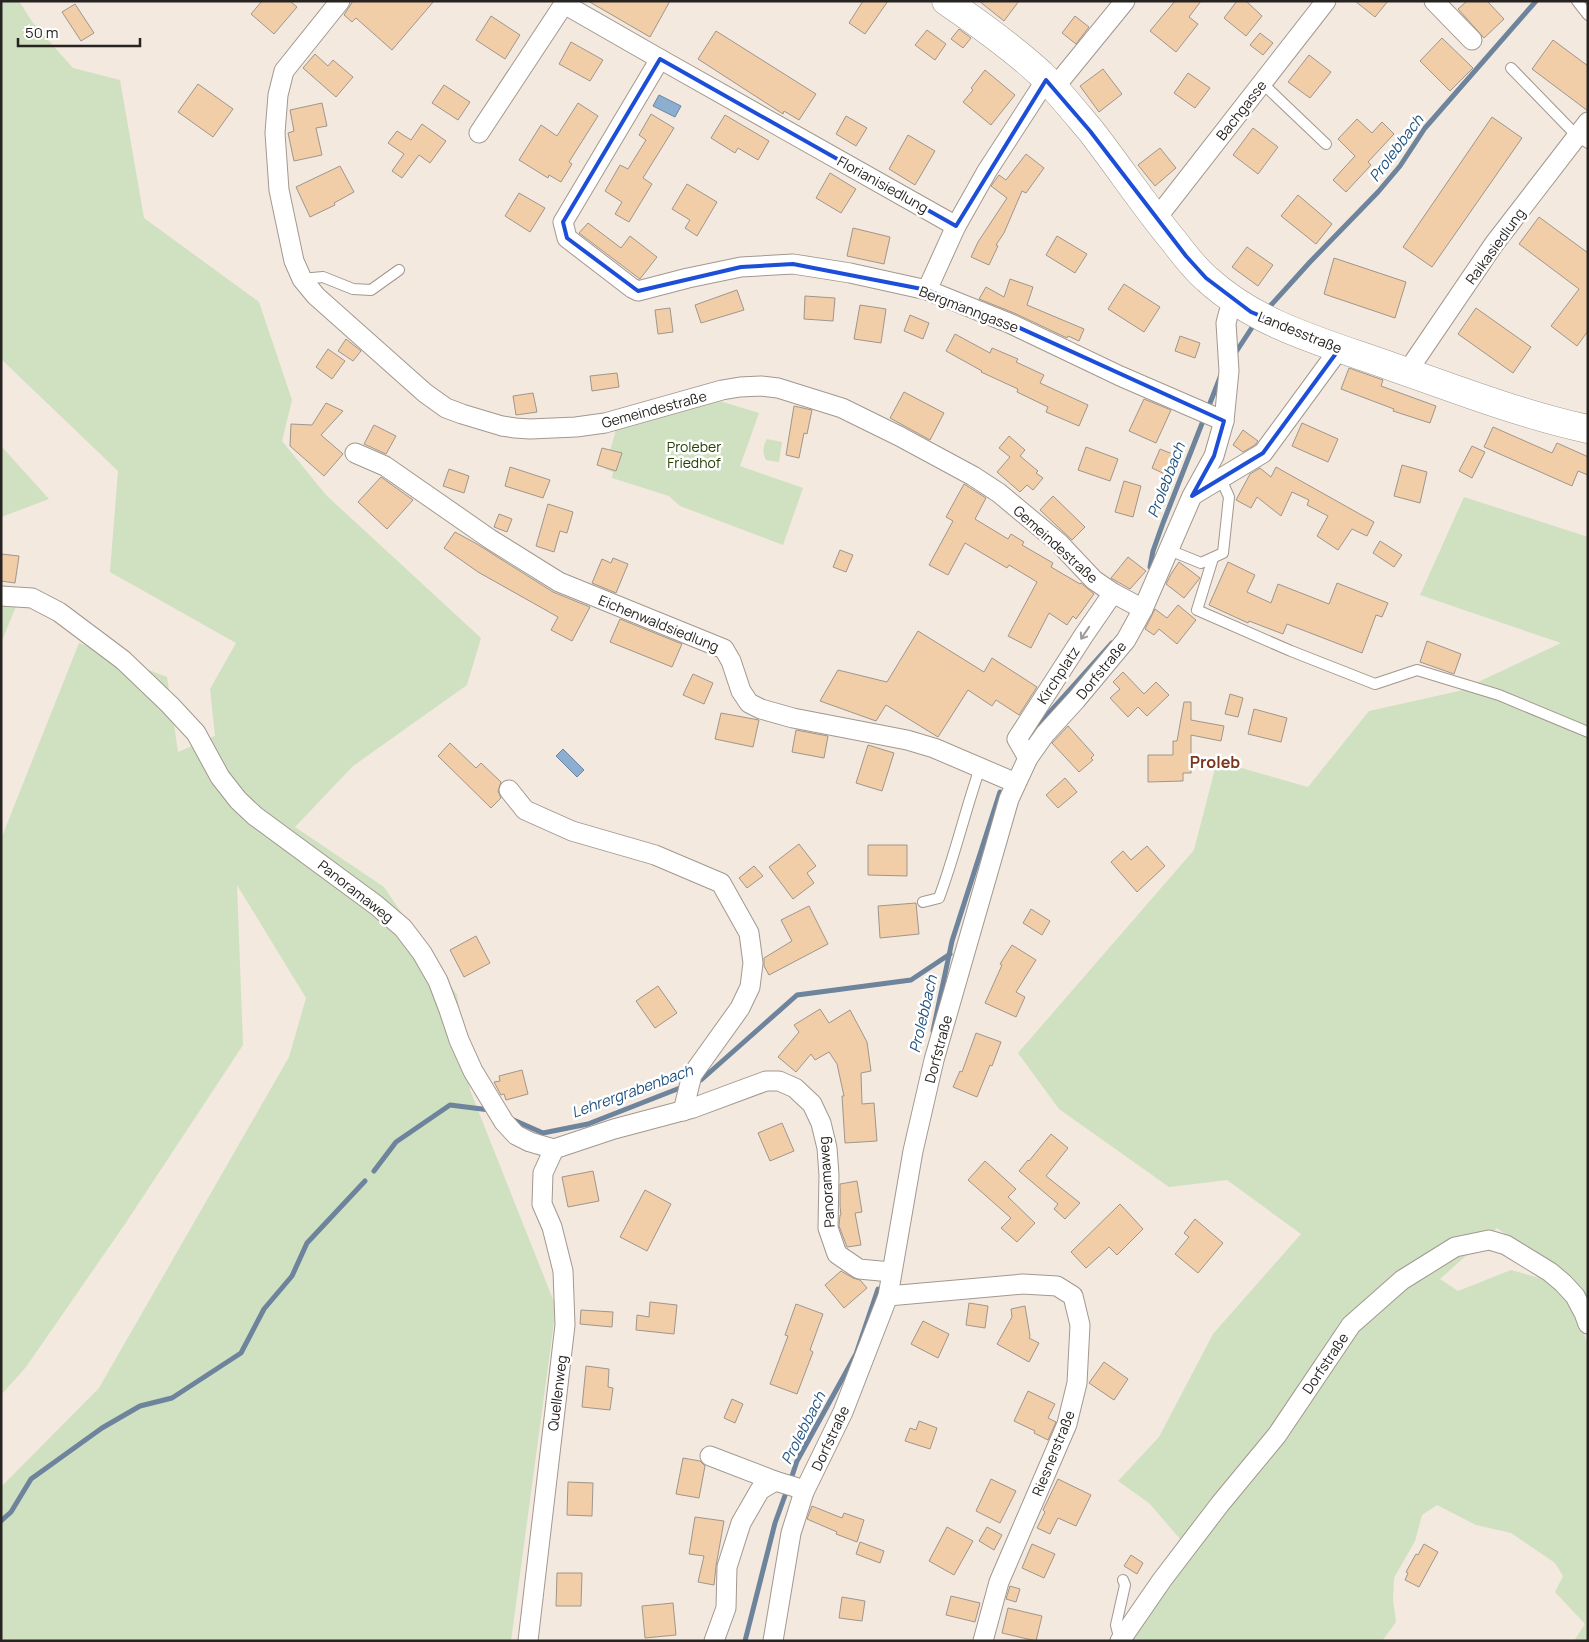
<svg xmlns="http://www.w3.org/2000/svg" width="1589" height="1642" font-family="Manrope,sans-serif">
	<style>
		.green { fill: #cfe1c0 }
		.water { fill: #8baed1; stroke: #6d849c }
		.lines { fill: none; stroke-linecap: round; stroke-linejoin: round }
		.stream { stroke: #6d849c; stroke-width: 5 }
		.building { fill: #f1cda8; stroke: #a0968d }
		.service-casing { stroke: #a2988f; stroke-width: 12 }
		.minor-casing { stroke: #a2988f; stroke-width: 21 }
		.secondary-casing { stroke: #a2988f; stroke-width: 29 }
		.service { stroke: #fff; stroke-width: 10 }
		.minor { stroke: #fff; stroke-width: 19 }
		.secondary { stroke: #fff; stroke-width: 28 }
		.oneway { stroke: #9e9c9b }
		.marked { fill: none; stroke: #1d4ed8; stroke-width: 4; stroke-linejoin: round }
		.labels { text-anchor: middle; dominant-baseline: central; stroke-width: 5; stroke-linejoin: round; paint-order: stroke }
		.street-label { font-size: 14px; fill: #272320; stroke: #fff }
		.park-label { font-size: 14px; fill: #254000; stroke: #fff }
		.water-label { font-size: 15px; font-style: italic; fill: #215381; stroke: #fff }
		.quarter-label { font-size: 16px; font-weight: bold; fill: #7a371e; stroke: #fff }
	</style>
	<rect width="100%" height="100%" fill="#f3e9de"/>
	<g class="green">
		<polygon points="1,1 19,1 33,23 73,68 120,80 144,218 259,302 292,400 282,441 326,495 481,638 467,685 353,766 295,827 384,887 457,995 470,1090 556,1307 511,1641 1,1641 1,1487 99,1388 289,1057 306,998 237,885 243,1045 125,1224 26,1367 1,1395 1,839 79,643 167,677 178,752 215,736 210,689 236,643 110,572 118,471 1,359"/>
		<polygon points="710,398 759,413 740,466 803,488 783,545 680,506 669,496 612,478 613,472 605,469 617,426"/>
		<path d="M767,439l15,3 -3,20 -13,-2c-4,-8 -3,-14 1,-21z"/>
		<polygon points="1,446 49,499 1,517"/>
		<polygon points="1464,497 1588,537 1588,1307 1520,1245 1497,1228 1440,1279 1458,1291 1511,1270 1539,1278 1553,1285 1577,1311 1588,1346 1588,1641 1574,1641 1585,1624 1555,1592 1563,1576 1555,1563 1511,1533 1476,1525 1437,1505 1422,1515 1415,1541 1394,1578 1393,1600 1396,1622 1382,1641 1132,1641 1187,1547 1149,1503 1118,1481 1159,1437 1213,1334 1301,1234 1227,1180 1169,1187 1059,1109 1018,1053 1194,850 1217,761 1308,787 1369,711 1459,691 1561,643 1420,595"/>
		<polygon points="1,603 17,604 1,643"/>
	</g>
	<g class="water">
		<polygon points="659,95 681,106 675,117 653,106"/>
		<polygon points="563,749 584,770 577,777 556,756"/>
	</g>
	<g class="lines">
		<g class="stream">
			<polyline points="1271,305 1310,262 1378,192 1400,166 1425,128 1536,1"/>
			<polyline points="1234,355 1253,326"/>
			<polyline points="1150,567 1153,551 1163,523 1221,375"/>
			<polyline points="1031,733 1112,643"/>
			<polyline points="933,1031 952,941 1000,792"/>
			<polyline points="695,1082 701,1080 797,995 911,980 950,954"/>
			<polyline points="509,1118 543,1133 588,1124 685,1086"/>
			<polyline points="374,1171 396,1142 450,1105 490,1110"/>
			<polyline points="790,1482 797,1461 856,1354 878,1289"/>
			<polyline points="1,1521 11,1512 31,1479 102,1428 140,1406 172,1398 241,1353 264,1309 292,1276 307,1243 365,1181"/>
			<polyline points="745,1641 775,1523 787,1490"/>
		</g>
	</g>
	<g class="building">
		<polygon points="262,1 290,1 297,7 274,34 251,14"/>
		<polygon points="353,1 434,1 392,50 356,18 352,22 344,15"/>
		<polygon points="588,1 670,1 650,37"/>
		<polygon points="863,1 888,1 865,34 849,23"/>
		<polygon points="979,1 1019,1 1004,21"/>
		<polygon points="1175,1 1201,1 1189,17 1198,24 1176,52 1150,31"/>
		<polygon points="1237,1 1246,1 1262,16 1246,36 1224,18"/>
		<polygon points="1355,1 1388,1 1375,17"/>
		<polygon points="1467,1 1487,1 1504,19 1484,38 1458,9"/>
		<polygon points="75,4 94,33 81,41 62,12"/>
		<polygon points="491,16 520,35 505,59 476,40"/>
		<polygon points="1075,16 1089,27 1076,44 1062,33"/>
		<polygon points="959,29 971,38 963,48 951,39"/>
		<polygon points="927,30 946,44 935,60 915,45"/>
		<polygon points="716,31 816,94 799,120 784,111 783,114 698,59"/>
		<polygon points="1260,33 1273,43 1263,55 1250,45"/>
		<polygon points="1442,38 1473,68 1450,91 1420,61"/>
		<polygon points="1553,40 1588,66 1588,111 1532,69"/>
		<polygon points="571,42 603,60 590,81 559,64"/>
		<polygon points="315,54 328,66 333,60 353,77 336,97 303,68"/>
		<polygon points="1309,55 1331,72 1310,98 1288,82"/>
		<polygon points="1103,69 1122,94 1099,112 1080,86"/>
		<polygon points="985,70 1015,95 991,125 963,102 973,90 971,88"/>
		<polygon points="1188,73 1210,88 1195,108 1174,93"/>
		<polygon points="198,84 233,109 213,137 178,112"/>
		<polygon points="444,85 470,102 458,120 432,103"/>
		<polygon points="322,103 327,126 316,128 322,155 294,161 288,133 294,131 290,110"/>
		<polygon points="578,103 598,116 569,162 572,164 561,182 549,175 548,178 519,160 541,125 557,136"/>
		<polygon points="651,114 674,128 643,178 652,184 629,222 615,214 622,202 605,191 620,165 628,169 646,140 639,135"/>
		<polygon points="725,115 769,141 758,160 738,148 735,153 711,138"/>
		<polygon points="846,116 867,128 856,146 836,134"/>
		<polygon points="1492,117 1522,138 1432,267 1403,247"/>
		<polygon points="1357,119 1372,133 1382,122 1394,134 1368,162 1371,165 1346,192 1333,180 1355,156 1338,139"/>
		<polygon points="422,124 446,141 430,163 419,155 402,178 392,171 404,154 388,143 397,131 411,140"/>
		<polygon points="1253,128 1278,147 1258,174 1233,155"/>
		<polygon points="908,135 935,151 915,185 889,169"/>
		<polygon points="1160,148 1176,168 1155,186 1138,165"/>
		<polygon points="1026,154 1044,168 1026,193 1022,191 1004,233 996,245 998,246 989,265 971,257 978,242 1007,198 991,186 999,175 1006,180"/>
		<polygon points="340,166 354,192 334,203 335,205 310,217 296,187"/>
		<polygon points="830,173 856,189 841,213 816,198"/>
		<polygon points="687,184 717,202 697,236 685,228 690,220 672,209"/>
		<polygon points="519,193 545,208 530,232 505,216"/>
		<polygon points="1298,195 1332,224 1316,244 1281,216"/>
		<polygon points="1539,217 1588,253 1588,331 1577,346 1551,326 1579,289 1519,244"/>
		<polygon points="588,223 621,248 630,236 657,257 640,279 579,233"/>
		<polygon points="853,228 890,237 884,264 847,256"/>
		<polygon points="1057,236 1087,254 1075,273 1046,255"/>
		<polygon points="1247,247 1273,265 1258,286 1232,267"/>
		<polygon points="1334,258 1406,282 1395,318 1324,294"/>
		<polygon points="1010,279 1033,287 1027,305 1084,329 1079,341 1068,336 1067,338 1014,313 979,299 986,287 1004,297"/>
		<polygon points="1124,284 1160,307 1144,332 1108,309"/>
		<polygon points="737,290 744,310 701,323 695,305"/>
		<polygon points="805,296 835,298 833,321 804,319"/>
		<polygon points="860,305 886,309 881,343 854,339"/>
		<polygon points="670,308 673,332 658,334 655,310"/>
		<polygon points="1476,308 1531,347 1513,373 1458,334"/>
		<polygon points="910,315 929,323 923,339 904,331"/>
		<polygon points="955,334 990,353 992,348 1018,359 1016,362 1044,375 1040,383 1088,405 1079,426 1046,412 1048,407 1017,392 1018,389 981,372 982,371 946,351"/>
		<polygon points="1180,336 1200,343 1195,358 1175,351"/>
		<polygon points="346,339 361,351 353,361 338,351"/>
		<polygon points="328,349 345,361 332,379 316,367"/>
		<polygon points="1349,368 1383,380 1381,386 1436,406 1430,423 1393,411 1394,409 1341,389"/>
		<polygon points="617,373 619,387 592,391 590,376"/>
		<polygon points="904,392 944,413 930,440 890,418"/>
		<polygon points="533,393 537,412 516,415 513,396"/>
		<polygon points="1144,399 1171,410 1156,443 1129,431"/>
		<polygon points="326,403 343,411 321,435 343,454 324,476 290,446 291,424 312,425"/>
		<polygon points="794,406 812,410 807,434 804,433 799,458 786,455"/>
		<polygon points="1302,423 1338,439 1328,462 1292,446"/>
		<polygon points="374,425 396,436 386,454 364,444"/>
		<polygon points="1493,427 1552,453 1557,443 1584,455 1588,457 1588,475 1578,471 1572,486 1484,447"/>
		<polygon points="1243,430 1258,441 1255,445 1243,452 1233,445"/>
		<polygon points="1009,436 1025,450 1020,456 1038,471 1036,473 1043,478 1033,490 1027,485 1020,492 997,472 1010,457 999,448"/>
		<polygon points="1472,446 1485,452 1472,478 1459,471"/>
		<polygon points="1086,447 1118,459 1110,481 1078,470"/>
		<polygon points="602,448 622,453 616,471 597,465"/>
		<polygon points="1160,449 1180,457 1171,477 1152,468"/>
		<polygon points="1402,465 1427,472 1420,503 1394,496"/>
		<polygon points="510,467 550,480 543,498 505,486"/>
		<polygon points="1276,467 1374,522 1367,536 1352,529 1338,550 1317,536 1328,516 1307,505 1309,500 1292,492 1281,516 1257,497 1251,508 1236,500 1250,474 1260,468 1271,477"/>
		<polygon points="449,469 469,476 464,493 443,486"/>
		<polygon points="381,477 413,500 387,529 358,502"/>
		<polygon points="1124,481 1141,486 1133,517 1115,512"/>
		<polygon points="964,484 986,498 975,519 1008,539 1011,534 1024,542 1022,545 1053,563 1051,567 1080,584 1081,583 1094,594 1076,619 1073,616 1067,625 1049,613 1031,648 1008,636 1037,582 1009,565 1007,568 965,543 948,575 929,565 953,521 946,517"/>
		<polygon points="1053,496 1085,527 1072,540 1040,510"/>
		<polygon points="548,504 573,512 567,533 560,531 554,552 536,546"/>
		<polygon points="499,514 512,519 507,532 494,527"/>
		<polygon points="455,532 477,544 553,592 590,607 572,641 551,630 558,617 478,572 444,548"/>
		<polygon points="1380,541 1402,555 1394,567 1373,553"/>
		<polygon points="840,550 853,555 846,572 833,567"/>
		<polygon points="1,554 19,556 15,583 1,581"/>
		<polygon points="1128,557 1146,571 1130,589 1111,578"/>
		<polygon points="613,558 628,564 616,593 592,583 602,559 611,563"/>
		<polygon points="1179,562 1200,578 1184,598 1166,584 1171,574"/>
		<polygon points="1228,562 1255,575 1247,592 1271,603 1278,584 1329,604 1337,583 1388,603 1382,617 1376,615 1362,653 1287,624 1283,634 1249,621 1248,623 1209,605"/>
		<polygon points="1178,605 1196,620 1177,644 1159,629 1154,635 1145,629 1155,609 1167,618"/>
		<polygon points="620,619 682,644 672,667 610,642"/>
		<polygon points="918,631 984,672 992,658 1037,687 1019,715 996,700 992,706 968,690 938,737 886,705 876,721 820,701 838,670 887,682"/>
		<polygon points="1427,641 1461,654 1454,674 1420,662"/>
		<polygon points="1123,672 1144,694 1156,682 1169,695 1147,716 1138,707 1128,717 1110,698 1120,689 1113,682"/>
		<polygon points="693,674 713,683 704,704 683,695"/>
		<polygon points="1230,694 1243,698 1238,717 1225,714"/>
		<polygon points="1184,702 1191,702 1191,720 1224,726 1221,741 1191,735 1191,773 1183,773 1183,781 1148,782 1148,755 1173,755 1173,741 1177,741"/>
		<polygon points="1254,709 1287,718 1281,742 1248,734"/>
		<polygon points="721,713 759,720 753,747 715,739"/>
		<polygon points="1068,726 1094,755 1091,758 1093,760 1079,772 1052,743"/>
		<polygon points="796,730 828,736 824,758 792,752"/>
		<polygon points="450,743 476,768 481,763 501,782 498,791 501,798 491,808 438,756"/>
		<polygon points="868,745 894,753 882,791 856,783"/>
		<polygon points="1065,778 1077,792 1058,808 1046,795"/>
		<polygon points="799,844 816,866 807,873 814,883 793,899 769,867"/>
		<polygon points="868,845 907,845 907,876 868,875"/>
		<polygon points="1147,846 1165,866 1137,892 1111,862 1123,851 1131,860"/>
		<polygon points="754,866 763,876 747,888 739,878"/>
		<polygon points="916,903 919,934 880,938 878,906"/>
		<polygon points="809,906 828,944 769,975 764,966 764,958 792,941 781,920"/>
		<polygon points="1031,909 1050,921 1042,935 1023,923"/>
		<polygon points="476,936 490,963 464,977 450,950"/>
		<polygon points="1012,945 1036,960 1016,992 1025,997 1016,1017 985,1003 1002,965 1000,964"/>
		<polygon points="658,986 677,1013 655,1028 636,1001"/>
		<polygon points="820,1009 829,1023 850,1010 867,1042 871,1071 861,1073 862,1104 874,1103 877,1141 845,1143 842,1096 844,1096 837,1064 829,1052 815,1060 811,1054 796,1072 778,1057 799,1032 794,1025"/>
		<polygon points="976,1033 1001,1042 992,1066 990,1065 977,1097 953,1087 960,1071 962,1072"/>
		<polygon points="522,1070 528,1094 506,1100 504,1094 501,1095 494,1082 500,1081 499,1076"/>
		<polygon points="782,1123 794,1151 770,1161 758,1133"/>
		<polygon points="1051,1134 1068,1148 1046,1176 1080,1203 1065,1219 1054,1209 1058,1204 1019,1171 1028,1160 1029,1161"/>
		<polygon points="985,1161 1016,1189 1008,1197 1035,1223 1017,1242 1001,1228 1011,1218 968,1180"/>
		<polygon points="593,1171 599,1201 568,1207 562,1177"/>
		<polygon points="857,1181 862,1212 855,1213 861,1245 847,1247 839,1226 840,1215 841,1215 840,1206 840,1184"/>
		<polygon points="645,1190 671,1204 647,1251 620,1237"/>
		<polygon points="1120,1204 1143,1229 1117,1255 1109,1247 1086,1268 1071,1252"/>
		<polygon points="1195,1219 1223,1243 1198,1273 1175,1254 1189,1237 1184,1233"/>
		<polygon points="841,1271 853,1278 860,1280 867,1288 844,1308 825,1285"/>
		<polygon points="650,1302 677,1305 674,1334 636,1330 637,1315 649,1317"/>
		<polygon points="969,1303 988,1306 985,1328 966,1325"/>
		<polygon points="796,1304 823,1314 810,1350 813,1352 797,1394 770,1384 788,1336 785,1335"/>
		<polygon points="1025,1306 1030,1336 1029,1338 1039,1343 1029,1362 997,1344 1012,1317 1011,1309"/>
		<polygon points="581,1310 613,1312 612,1327 580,1324"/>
		<polygon points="923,1321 949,1334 938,1358 911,1344"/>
		<polygon points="1104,1362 1128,1379 1114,1400 1089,1383"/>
		<polygon points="586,1366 609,1369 608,1387 613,1388 610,1410 582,1407"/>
		<polygon points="1028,1391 1055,1404 1048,1418 1056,1422 1048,1440 1034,1433 1035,1431 1014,1421"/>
		<polygon points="732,1399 743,1404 735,1423 724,1418"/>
		<polygon points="919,1421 937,1428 930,1449 905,1441 910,1428 916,1430"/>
		<polygon points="683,1458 700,1461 705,1466 699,1498 676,1494"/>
		<polygon points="991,1479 1016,1491 1000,1523 976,1511"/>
		<polygon points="1058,1479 1091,1495 1076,1526 1058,1518 1050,1534 1037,1528 1045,1512 1043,1510"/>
		<polygon points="568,1482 593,1483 592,1516 567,1515"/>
		<polygon points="812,1506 842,1518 844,1513 864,1520 857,1542 836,1534 837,1532 807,1519"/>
		<polygon points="695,1517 724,1521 716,1566 714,1585 698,1582 704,1556 689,1554"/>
		<polygon points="947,1527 973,1541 954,1575 929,1561"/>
		<polygon points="987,1527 1002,1535 994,1550 979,1541"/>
		<polygon points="860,1542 884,1551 880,1563 856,1554"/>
		<polygon points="1032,1544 1055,1554 1044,1578 1022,1568"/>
		<polygon points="1424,1544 1438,1552 1419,1587 1405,1580 1408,1573 1406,1572 1416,1554 1418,1555"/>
		<polygon points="1131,1555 1143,1563 1137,1574 1124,1566"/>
		<polygon points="557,1573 582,1573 581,1606 556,1606"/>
		<polygon points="1010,1586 1020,1589 1016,1602 1006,1599"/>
		<polygon points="951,1596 980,1603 975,1622 946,1615"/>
		<polygon points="842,1597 865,1601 862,1621 839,1618"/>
		<polygon points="673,1603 676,1635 645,1638 642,1606"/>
		<polygon points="1008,1608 1042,1616 1036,1641 1002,1633"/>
	</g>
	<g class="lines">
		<defs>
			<g id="service">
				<polyline points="1577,1 1588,15"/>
				<polyline points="1511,68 1577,136 1588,143"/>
				<polyline points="1262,83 1326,144"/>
				<polyline points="302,279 323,277 353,289 371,290 399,270"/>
				<polyline points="1169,550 1201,563 1223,553 1229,497 1221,479"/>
				<polyline points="1213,558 1197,610 1291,651 1375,684 1417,670 1499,695 1588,732"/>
				<path d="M923,902l16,-4c16,-43 26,-87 41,-130"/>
				<polyline points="1120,1641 1116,1625 1125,1585 1123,1580"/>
			</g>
			<g id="minor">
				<polyline points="340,1 284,71 278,95 275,133 279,190 294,261 302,279 316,296 425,393 446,408 462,414 502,426 515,428 530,429 576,427 605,423 722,390 740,387 761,386 778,388 842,408 899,436 973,476 999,493 1059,543 1094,580 1113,593 1143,609"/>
				<polyline points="566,1 564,4 660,59 956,226 987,171 1046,80"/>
				<polyline points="1434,1 1472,40"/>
				<polyline points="660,59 563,222 567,238 632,288 638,291 688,278 741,267 793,264 850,273 927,290 1009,323 1120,376 1224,421"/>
				<polyline points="1054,88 1125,1"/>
				<polyline points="479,133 564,4"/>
				<polyline points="1156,219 1326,1"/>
				<polyline points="927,290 956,226"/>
				<polyline points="1407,372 1494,244 1588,122"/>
				<polyline points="355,453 385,466 490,539 559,582 724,649 731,661 741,691 749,703 761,709 793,718 907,740 934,748 1016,783"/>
				<polyline points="1193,495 1263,453 1340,348"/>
				<polyline points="1,596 32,598 59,612 123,660 170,705 196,733 220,777 238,800 255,816 376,905 403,928 422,953 438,981 449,1010 459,1040 473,1071 504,1122 516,1135 530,1142 554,1149 614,1129 693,1108 766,1081 779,1081 795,1088 812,1104 821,1123 827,1148 829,1175 828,1228 837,1254 859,1269 891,1272"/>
				<polyline points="1028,758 1017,739 1084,635 1113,593"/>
				<polyline points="509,790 525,810 572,831 655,855 721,883 749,933 753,963 750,987 740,1008 692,1075 683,1111"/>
				<polyline points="888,1296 1023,1284 1057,1286 1073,1296 1080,1325 1077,1383 1067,1424 999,1582 983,1641"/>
				<polyline points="710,1456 775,1481 795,1487 804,1492"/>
				<polyline points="528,1641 565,1325 563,1271 552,1227 542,1204 543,1173 554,1149"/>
				<polyline points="714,1641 726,1608 727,1567 741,1523 760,1490 775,1481"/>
				<polyline points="773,1641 791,1533 804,1492 843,1412 888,1296 913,1151 934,1060 1009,799 1028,758 1045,734 1076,700 1126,640 1143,609 1192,496 1214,456 1224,421 1229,371 1226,323 1232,300"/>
				<polyline points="1120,1641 1162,1580 1220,1504 1277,1435 1351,1325 1402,1280 1455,1247 1489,1240 1506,1245 1550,1272 1563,1283 1575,1296 1584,1313 1588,1324"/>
			</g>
			<path id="secondary" d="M946,1c32,22 67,47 95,73 18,18 34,38 50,57 28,36 53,74 82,109 10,13 21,28 34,39 51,47 119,64 183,87 65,23 130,48 198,63"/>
		</defs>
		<use href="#service" class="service-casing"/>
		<use href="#minor" class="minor-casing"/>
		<use href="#secondary" class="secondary-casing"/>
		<use href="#service" class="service"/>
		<use href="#minor" class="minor"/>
		<use href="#secondary" class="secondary"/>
	</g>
	<defs><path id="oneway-shaft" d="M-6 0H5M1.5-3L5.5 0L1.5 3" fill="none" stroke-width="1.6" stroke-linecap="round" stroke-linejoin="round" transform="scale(1.25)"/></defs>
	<use class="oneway" href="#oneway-shaft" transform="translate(1085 633) rotate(124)"/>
	<path class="marked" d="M660,59l296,167 90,-146 44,51 96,125 20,22 45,34 89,36 -77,105 -71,43 22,-40 10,-35 -215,-98 -82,-33 -134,-26 -52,3 -103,24 -71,-53 -4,-16z"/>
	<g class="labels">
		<g class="street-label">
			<text transform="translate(1241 110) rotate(-52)">Bachgasse</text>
			<text transform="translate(883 184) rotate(29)">Florianisiedlung</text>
			<text transform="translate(1495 246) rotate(-54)">Raikasiedlung</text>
			<text transform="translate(969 309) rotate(21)">Bergmanngasse</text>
			<text transform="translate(1300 332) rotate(22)">Landesstraße</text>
			<text transform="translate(654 409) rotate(-15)">Gemeindestraße</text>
			<text transform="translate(1056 544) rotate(42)">Gemeindestraße</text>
			<text transform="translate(659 623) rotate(22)">Eichenwaldsiedlung</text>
			<text transform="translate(1101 670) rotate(-51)">Dorfstraße</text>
			<text transform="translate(1058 675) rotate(-57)">Kirchplatz</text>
			<text transform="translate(356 891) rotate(38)">Panoramaweg</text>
			<text transform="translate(938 1049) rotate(-75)">Dorfstraße</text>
			<text transform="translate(826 1182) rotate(-94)">Panoramaweg</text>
			<text transform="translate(1325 1363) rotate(-56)">Dorfstraße</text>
			<text transform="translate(557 1393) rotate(-83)">Quellenweg</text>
			<text transform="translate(830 1438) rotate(-65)">Dorfstraße</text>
			<text transform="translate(1053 1453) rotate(-68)">Riesnerstraße</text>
		</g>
		<g class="park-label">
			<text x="694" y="446">Proleber<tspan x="694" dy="16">Friedhof</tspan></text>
		</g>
		<g class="water-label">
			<text transform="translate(1396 148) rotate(-53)">Prolebbach</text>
			<text transform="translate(1166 480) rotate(-69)">Prolebbach</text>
			<text transform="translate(923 1014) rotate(-77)">Prolebbach</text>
			<text transform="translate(632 1091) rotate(-20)">Lehrergrabenbach</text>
			<text transform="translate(803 1428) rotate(-63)">Prolebbach</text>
		</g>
		<g class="quarter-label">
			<text x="1215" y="762">Proleb</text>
		</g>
	</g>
	<rect width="1589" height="1642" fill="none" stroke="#272320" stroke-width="5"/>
	<path d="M18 38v8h122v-8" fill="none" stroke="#272320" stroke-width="2.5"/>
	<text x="25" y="38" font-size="15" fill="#272320" stroke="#ffffff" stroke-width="4" paint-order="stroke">50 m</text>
</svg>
